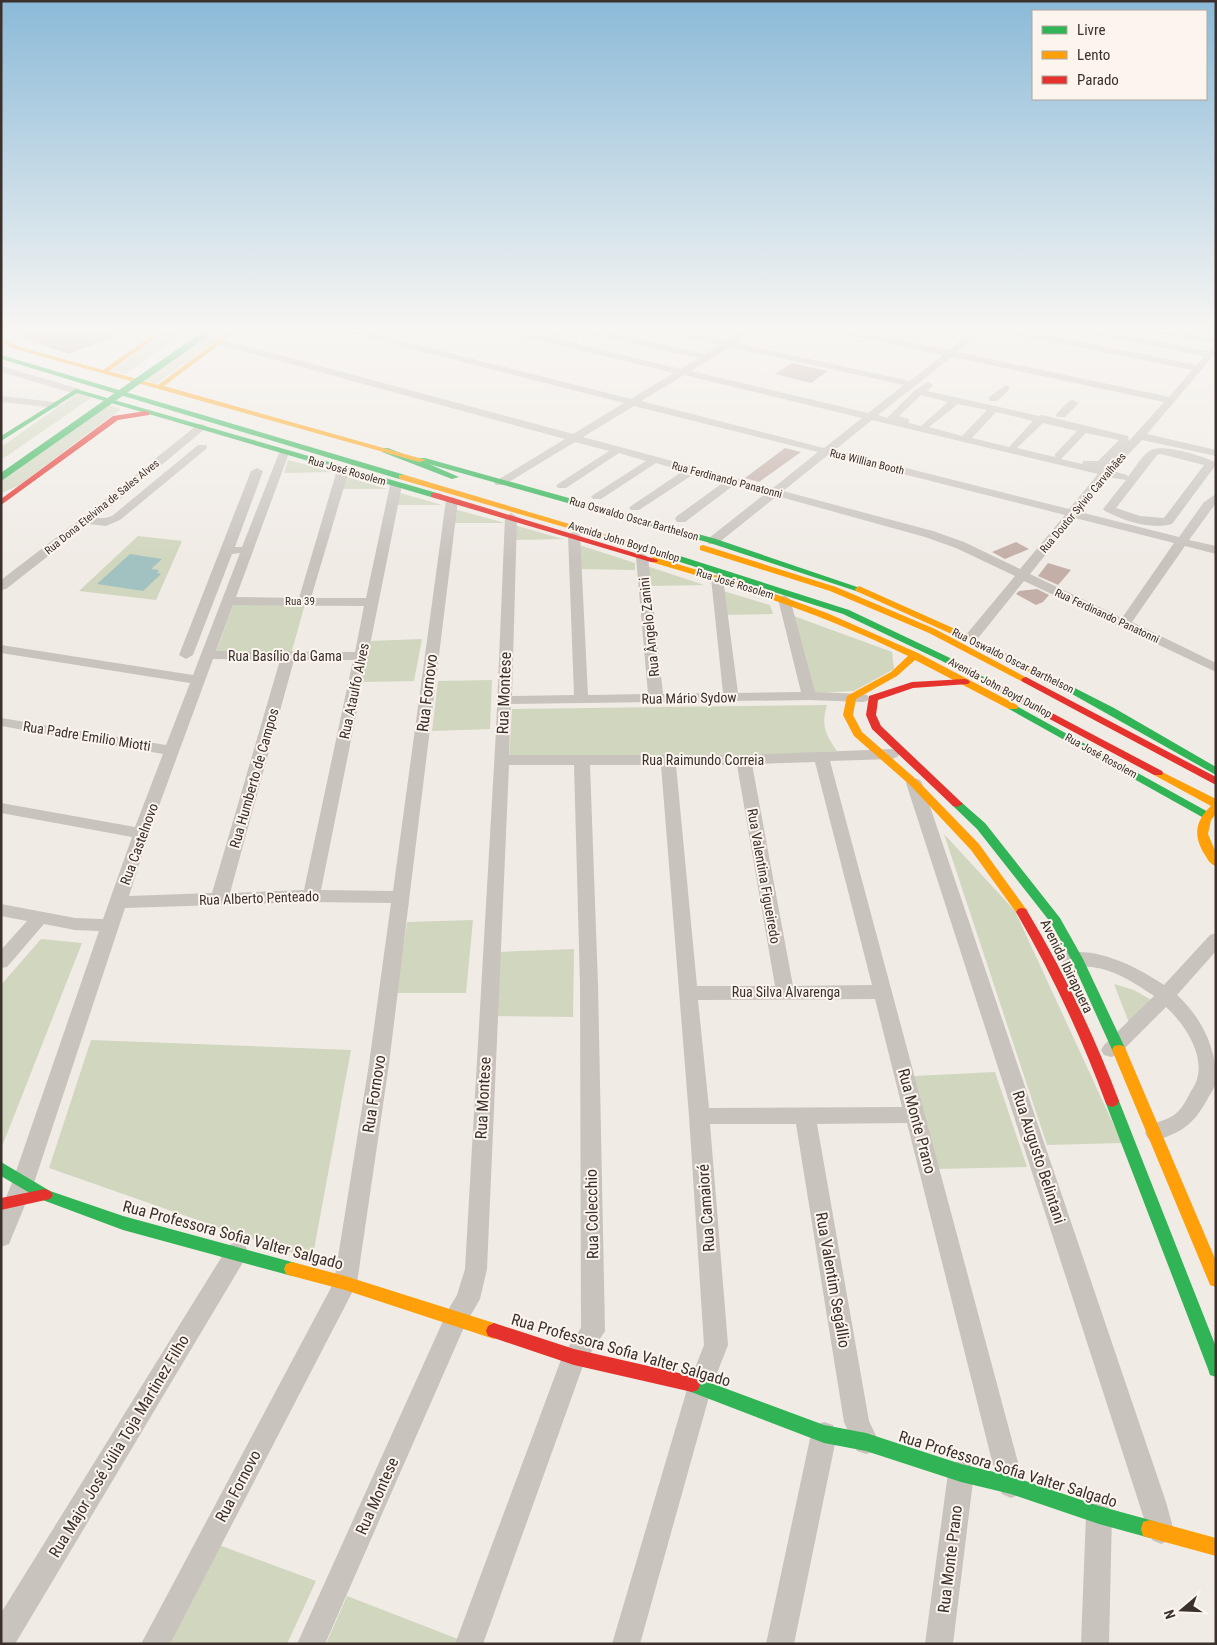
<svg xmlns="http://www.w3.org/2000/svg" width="1217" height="1645" font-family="'Roboto Condensed',sans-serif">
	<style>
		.green { fill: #d1d6bf }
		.water { fill: #a1c2c1 }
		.building { fill: #c3afa7 }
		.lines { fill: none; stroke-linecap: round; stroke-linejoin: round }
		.street { fill: #c9c3be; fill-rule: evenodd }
		.fast { fill: #30b455; fill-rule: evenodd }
		.slow { fill: #ff9f0a; fill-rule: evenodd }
		.jam { fill: #e5322d; fill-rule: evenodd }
		.fast-bridge { stroke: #30b455; stroke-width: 7 }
		.labels { text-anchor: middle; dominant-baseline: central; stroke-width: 4; stroke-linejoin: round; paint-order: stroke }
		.far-street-label { font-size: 11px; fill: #3b302b; stroke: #fbf5ee }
		.street-label { font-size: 14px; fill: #3b302b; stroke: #fbf5ee }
		.near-street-label { font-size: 16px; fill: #3b302b; stroke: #fbf5ee }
	</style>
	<rect width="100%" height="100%" fill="#f0ebe5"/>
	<g class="green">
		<polygon points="171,329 189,329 125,374 112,370"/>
		<polygon points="213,329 223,329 225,334 156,384 141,378"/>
		<polygon points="78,393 91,398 1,460 1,447"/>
		<polygon points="107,404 121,409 18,486 1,493 1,480"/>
		<polygon points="288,460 333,472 334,472 284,473"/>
		<polygon points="343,476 388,489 341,489"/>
		<polygon points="397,492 442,505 396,505"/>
		<polygon points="454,509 505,523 453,523"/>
		<polygon points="514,525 563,539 514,540"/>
		<polygon points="138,536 182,541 156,600 79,591"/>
		<polygon points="576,544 635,563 635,570 578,569"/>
		<polygon points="647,566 704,585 649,586"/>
		<polygon points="716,589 770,605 773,614 721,615"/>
		<polygon points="305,604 291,654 215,655 233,605"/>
		<polygon points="791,615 892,652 894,669 854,691 814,693"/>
		<polygon points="422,639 414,681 362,682 369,641"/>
		<polygon points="492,680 490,729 432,731 438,681"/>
		<path d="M827,705c-6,20 -2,29 10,46l-81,6 -247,2 3,-50z"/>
		<polygon points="944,834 1015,911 1122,1143 1047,1145"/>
		<polygon points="473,920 466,993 396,993 407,922"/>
		<polygon points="41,939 82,943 1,1149 1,985"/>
		<polygon points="574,949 573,1017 494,1016 498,952"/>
		<polygon points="1114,984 1134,990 1153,1001 1131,1028"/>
		<polygon points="91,1040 351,1050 312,1260 49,1168"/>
		<polygon points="995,1072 1027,1167 936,1169 914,1076"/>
		<polygon points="219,1545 316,1581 287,1644 168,1644"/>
		<polygon points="347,1596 463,1641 461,1644 326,1644"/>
	</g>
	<polygon class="water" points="130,554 162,559 151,569 159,570 157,573 161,574 143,591 97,584"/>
	<g class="building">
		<polygon points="41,329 130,329 130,330 69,354 18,337"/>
		<polygon points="792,363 809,367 828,371 811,383 775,374"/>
		<polygon points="785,448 801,452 759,482 745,478"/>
		<polygon points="1016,542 1029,549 1005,559 992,552"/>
		<polygon points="1048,563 1071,570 1058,585 1038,576"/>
		<polygon points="1037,589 1049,595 1043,602 1036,605 1016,594 1019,591"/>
	</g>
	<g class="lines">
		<g class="street">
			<path d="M340,329h15l276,70 43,-26 -174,-42 -1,-2h15l34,8 16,-8h11l-17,10 123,30 17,-11 -115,-26 -4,-3h16l110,25 15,-9 -59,-13 -4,-3h16l54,12 15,-12h10l-16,14 174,38 33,-26 -110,-23 -4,-3h17l102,21 27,-21h10l-28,23 212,45 23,-27 -189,-38 -4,-3h18l180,36 7,-9 -122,-24 -4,-3h18l112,22 7,-7 -65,-12 -4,-3h19l51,9v15l-3,3 -66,78 69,16v6l-74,-16 -29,31 14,4 1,2c6,-8 15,-23 23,-27 14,-6 50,6 64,12v4l-43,58c-20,6 -48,-3 -67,-13l-2,-2 23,-29 -18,-3 -28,35 99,25 25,-35 12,-8v9l-27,37 27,6v8l-31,-8 -53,76 84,41v9l-192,-91 -49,61h-10l-2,-3 2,-3 50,-60 -59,-28 -31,-11 -148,-41 -60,48h-8l-2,-3 2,-3 57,-45 -32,-8 -49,37h-8l-2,-3 2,-3 47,-34 -30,-8 -55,36h-8l-2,-2 2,-2 52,-35 -27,-8 -55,36h-8l-2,-2 2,-2 53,-34 -27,-8 -53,35h-8l-2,-2 2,-2 51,-33 -34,-9 -71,43h-8l-2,-2 2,-2 69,-42 -348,-95 -2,-2 5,-3 3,1 350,94 51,-31 -283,-72zM730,347l174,38 -36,28 -177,-42zM952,357l212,45 -35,39 -1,-5 -86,-21 -3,1 -112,-25 6,-6 -5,-3 -13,8 -28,28 -9,-3zM684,375l178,43 -38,30 -183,-47zM921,395l27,7 -27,24 -12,-3v-4l-10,-3zM958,404l29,6 -25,26 -33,-9zM634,406l184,46 -45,36 -190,-51zM996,412l37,9 -24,26 -37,-9zM872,420l226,54 -29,35 -234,-59zM1043,423l34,8 -22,23v3l-38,-9zM1086,433l33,7 -21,21h-15l-1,3 -21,-5zM1161,454l43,11 -40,53 -24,-2 -24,-8 41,-53zM828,455l237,60 -45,54 -56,-27 -31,-11 -150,-40zM1075,518l99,25 -52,75 -92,-44z"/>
			<polygon points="1,366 80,389 81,391 76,394 1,372"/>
			<polygon points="1006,385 1009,386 1009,390 997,401 989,401 989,397"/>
			<polygon points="1,396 55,402 60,405 55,408 1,402"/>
			<polygon points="1073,400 1078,403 1077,405 1065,417 1057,417 1056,415 1057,413 1069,401"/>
			<polygon points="201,424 205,425 206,427 205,429 97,518 105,518 112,516 198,445 206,445 207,447 206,449 120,520 106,526 89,524 6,589 1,590 1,580 83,517 197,425"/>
			<path d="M284,450l5,3 -53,144 63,1 38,-128 6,-3 6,3 -38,128h55l24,-113 6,-3 6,3 -81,405 72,1 53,-391 6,-3 6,3 -69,564 -32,219 -187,361h-29l193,-362 35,-218 22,-161 -80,-1 -186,6 -91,275 -25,61 -8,3v-38l11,-26 87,-252 -24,-1 -31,-6 -37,43 -6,1v-18l26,-29 -26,-5v-12l74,14 28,1 29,-82 -131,-24v-10l134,24 28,-73 -162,-28v-8l165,27 24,-62 -189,-30v-8l192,30 47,-122 -8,1 -39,101 -7,4 -7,-4 72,-184 6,-3 6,3 -28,76h7l37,-94zM233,605l131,1 -9,46 -139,-1zM213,659l67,1 -68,233 -83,3 20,-63zM294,660h59l-49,230 -74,3z"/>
			<path d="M511,513l6,4 -5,179 62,-1 -6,-160 6,-4 6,4 8,160 60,-1 -12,-137 6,-4 6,4 15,137 60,-1 -12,-115 6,-4 6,4 15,115 63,-1 -23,-93 6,-4 6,4 25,93 47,2 5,1 2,3 -2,3 -5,1 -53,-2 -298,4 -2,51h235l148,-6 5,2 3,3 -3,3 -5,2 -62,2 194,724 -4,9 -9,4 -9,-4 -4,-9 -91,-362 -90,1 52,297 10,21 -4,9 -9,3 -9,-3 -13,-29 -48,-298h-86l18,221 -16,41 -72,258h-28l76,-258 16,-41 -15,-229 -28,-351h-71l8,219 7,347 -21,32 -101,281h-28l107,-287 19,-29 -1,-344 -6,-219h-65l-22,504 -7,30 -15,26 -140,319h-28l151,-334 9,-15 8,-26 31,-538 9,-214zM815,762l57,223 -79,1 -41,-222zM676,765h61l38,221h-78zM875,999l27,108 -193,1 -11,-108z"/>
			<polygon points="914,778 920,780 922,783 1166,1502 1174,1531 1170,1540 1161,1544 1152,1540 1148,1531 906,783 908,780"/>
			<path d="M1216,933v18l-39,44c24,22 40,53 39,87 -1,6 -6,12 -9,18 -14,25 -25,32 -52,41l-7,-2 -3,-6c5,-11 19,-11 29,-18 7,-5 12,-14 16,-22 2,-4 6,-9 7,-14 8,-25 -14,-57 -31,-72l-48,48 -7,2 -7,-2 -3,-5 3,-5 50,-49c-19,-13 -39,-26 -62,-29 -10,-1 -19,-1 -28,-3l-3,-5 3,-5c31,-9 75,14 100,31l46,-50z"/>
			<polygon points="237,1242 245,1245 248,1252 245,1259 15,1644 1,1644 1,1613 229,1245"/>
			<polygon points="824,1422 833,1425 837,1434 794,1644 766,1644 811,1434 815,1425"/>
			<polygon points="961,1460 970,1464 974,1473 953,1644 925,1644 948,1473 952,1464"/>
			<polygon points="1099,1502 1108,1506 1112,1515 1109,1644 1081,1644 1086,1515 1090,1506"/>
		</g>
		<g class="fast">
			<polygon points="1,355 405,475 406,477 399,479 1,359"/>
			<polygon points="76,389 437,493 438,495 431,497 77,393 1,441 1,436"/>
			<polygon points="382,448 388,448 418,460 419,458 425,458 716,539 863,589 859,592 856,591 710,543 429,464 459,477 452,479 382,452"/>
			<polygon points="636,542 849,610 948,657 1000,686 995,689 992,688 942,661 843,614 633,547 633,543"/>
			<polygon points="1059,680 1114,708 1216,767 1216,775 1056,685 1054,683 1056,681"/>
			<polygon points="1013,704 1210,813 1212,815 1210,817 1202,817 1009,709 1008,707"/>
			<polygon points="957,801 961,802 985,823 1060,918 1083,959 1126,1050 1124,1054 1119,1055 1114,1054 1071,959 1051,923 977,829 953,806 951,804"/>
			<polygon points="1112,1095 1117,1097 1119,1101 1216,1347 1216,1377 1210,1375 1208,1369 1105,1101 1107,1097"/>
			<polygon points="1,1162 50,1191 123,1216 292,1262 298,1264 300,1269 298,1274 292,1276 123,1230 40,1199 1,1176"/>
			<polygon points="692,1376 824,1425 866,1433 961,1464 1011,1476 1099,1506 1150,1520 1157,1522 1159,1529 1157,1536 1150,1538 1099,1524 1011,1494 961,1482 866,1451 824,1443 686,1390 684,1384 686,1378"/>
		</g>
		<g class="slow">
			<polygon points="161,329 168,329 109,371 158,385 233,329 240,329 164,386 426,460 419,462 19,350 1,343 1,339 23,348 103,370"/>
			<polygon points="399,475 405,475 640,545 636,548 633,547 399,479"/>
			<polygon points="703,545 836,587 935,629 1031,680 1026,683 1023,682 929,633 830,591 700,550 700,546"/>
			<path d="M654,557l110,33 63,23 91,40 99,52 1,2 -1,2h-8l-94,-49 -18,16 -41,23 -3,16 9,17 56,49 61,63 47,65 2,3 -2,3h-8l-47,-65 -61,-65 -56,-49 -11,-21 4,-19 44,-24 17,-16c-85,-42 -166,-68 -257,-94v-4z"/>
			<polygon points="859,586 973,637 1064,683 1062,685 1056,685 967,641 856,591 855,589"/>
			<path d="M1158,770l58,29v15l-5,6 -3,14 8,19v13c-6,-2 -8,-6 -11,-11 -12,-19 -10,-34 6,-49l-57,-31 -1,-2 1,-2z"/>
			<polygon points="1119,1045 1124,1046 1126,1050 1216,1261 1216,1287 1210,1285 1208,1280 1112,1050 1114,1046"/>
			<polygon points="292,1262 345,1276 494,1323 500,1326 502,1331 500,1336 494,1339 345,1290 292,1276 286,1274 284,1269 286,1264"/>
			<polygon points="1150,1520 1216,1538 1216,1556 1143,1536 1141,1529 1143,1522"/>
		</g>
		<g class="jam">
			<polygon points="146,411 150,413 149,415 118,420 1,505 1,499 113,416"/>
			<polygon points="431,493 437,493 658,560 657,562 651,562 431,497"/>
			<polygon points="1026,677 1216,777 1216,785 1023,682 1021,680 1023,678"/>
			<polygon points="965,679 968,680 970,682 968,684 913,688 878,700 876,715 881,726 961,802 963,804 957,807 953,806 872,729 866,715 869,696 912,682"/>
			<polygon points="995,683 1162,771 1163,773 1162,775 1154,775 992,688 990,686 992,684"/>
			<path d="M1022,908l4,1c37,61 68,126 93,192l-2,4 -5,2 -5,-2 -2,-4c-24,-65 -54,-129 -89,-189l2,-3z"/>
			<polygon points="45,1189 50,1191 53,1195 50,1199 1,1210 1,1198"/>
			<polygon points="494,1323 574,1349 692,1376 698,1378 700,1384 698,1390 692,1392 574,1365 488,1336 486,1331 488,1326"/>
		</g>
		<polyline class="fast-bridge" points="1,477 212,329"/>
	</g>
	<linearGradient id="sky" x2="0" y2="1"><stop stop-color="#8bbad8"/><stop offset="0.59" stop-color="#f8f6f3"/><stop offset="1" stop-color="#f8f6f3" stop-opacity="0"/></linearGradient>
	<rect width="1217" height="559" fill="url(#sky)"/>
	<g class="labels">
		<g class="far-street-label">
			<text transform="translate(867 462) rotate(14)">Rua Willian Booth</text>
			<text transform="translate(347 471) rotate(16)">Rua José Rosolem</text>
			<text transform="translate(727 480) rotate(15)">Rua Ferdinando Panatonni</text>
			<text transform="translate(1083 503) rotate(-50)">Rua Doutor Sylvio Carvalhães</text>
			<text transform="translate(102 507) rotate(-39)">Rua Dona Etelvina de Sales Alves</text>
			<text transform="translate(634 519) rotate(16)">Rua Oswaldo Oscar Barthelson</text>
			<text transform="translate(624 542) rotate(17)">Avenida John Boyd Dunlop</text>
			<text transform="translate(735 584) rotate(17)">Rua José Rosolem</text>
			<text x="300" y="601">Rua 39</text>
			<text transform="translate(1107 616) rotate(25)">Rua Ferdinando Panatonni</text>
			<text transform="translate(1013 661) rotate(26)">Rua Oswaldo Oscar Barthelson</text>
			<text transform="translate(1000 688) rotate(28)">Avenida John Boyd Dunlop</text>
			<text transform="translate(1101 756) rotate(29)">Rua José Rosolem</text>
		</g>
		<g class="street-label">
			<text transform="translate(649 627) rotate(-96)">Rua Ângelo Zanini</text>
			<text x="285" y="656">Rua Basílio da Gama</text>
			<text transform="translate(354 691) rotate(-78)">Rua Ataulfo Alves</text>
			<text transform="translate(689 698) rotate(-1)">Rua Mário Sydow</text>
			<text transform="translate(87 736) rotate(9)">Rua Padre Emilio Miotti</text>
			<text x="703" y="760">Rua Raimundo Correia</text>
			<text transform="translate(254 778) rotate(-74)">Rua Humberto de Campos</text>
			<text transform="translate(139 844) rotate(-70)">Rua Castelnovo</text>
			<text transform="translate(764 876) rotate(80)">Rua Valentina Figueiredo</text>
			<text transform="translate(259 898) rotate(-2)">Rua Alberto Penteado</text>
			<text transform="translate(1067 966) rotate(64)">Avenida Ibirapuera</text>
			<text x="786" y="992">Rua Silva Alvarenga</text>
		</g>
		<g class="near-street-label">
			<text transform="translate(427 693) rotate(-83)">Rua Fornovo</text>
			<text transform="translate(504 693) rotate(-88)">Rua Montese</text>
			<text transform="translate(374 1094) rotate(-81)">Rua Fornovo</text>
			<text transform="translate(483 1098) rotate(-87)">Rua Montese</text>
			<text transform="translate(917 1121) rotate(75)">Rua Monte Prano</text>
			<text transform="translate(1039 1157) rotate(72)">Rua Augusto Belintani</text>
			<text transform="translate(706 1208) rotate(-94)">Rua Camaioré</text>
			<text transform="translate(592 1214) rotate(-91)">Rua Colecchio</text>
			<text transform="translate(233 1235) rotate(15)">Rua Professora Sofia Valter Salgado</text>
			<text transform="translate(833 1280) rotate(80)">Rua Valentim Segállio</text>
			<text transform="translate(621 1350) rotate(16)">Rua Professora Sofia Valter Salgado</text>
			<text transform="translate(119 1446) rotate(-59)">Rua Major José Júlia Toja Martinez Filho</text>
			<text transform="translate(1008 1469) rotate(17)">Rua Professora Sofia Valter Salgado</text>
			<text transform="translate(238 1486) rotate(-62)">Rua Fornovo</text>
			<text transform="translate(377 1496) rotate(-66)">Rua Montese</text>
			<text transform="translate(950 1559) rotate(-83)">Rua Monte Prano</text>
		</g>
	</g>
	<rect width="1217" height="1645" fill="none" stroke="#3b302b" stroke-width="5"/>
	<rect x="1032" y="10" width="175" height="90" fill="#fbf5ee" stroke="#aea6a0"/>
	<rect x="1042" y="26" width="25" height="8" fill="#30b455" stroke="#aea6a0"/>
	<text x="1077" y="35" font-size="15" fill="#3b302b">Livre</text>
	<rect x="1042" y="51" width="25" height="8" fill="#ff9f0a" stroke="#aea6a0"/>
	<text x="1077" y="60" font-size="15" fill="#3b302b">Lento</text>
	<rect x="1042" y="76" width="25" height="8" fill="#e5322d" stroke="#aea6a0"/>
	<text x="1077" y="85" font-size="15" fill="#3b302b">Parado</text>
	<g transform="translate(1182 1610) rotate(251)" stroke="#fbf5ee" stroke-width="4" paint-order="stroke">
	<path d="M0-4L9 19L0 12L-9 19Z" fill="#3b302b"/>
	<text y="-8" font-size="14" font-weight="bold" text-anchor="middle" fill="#3b302b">N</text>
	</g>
</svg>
